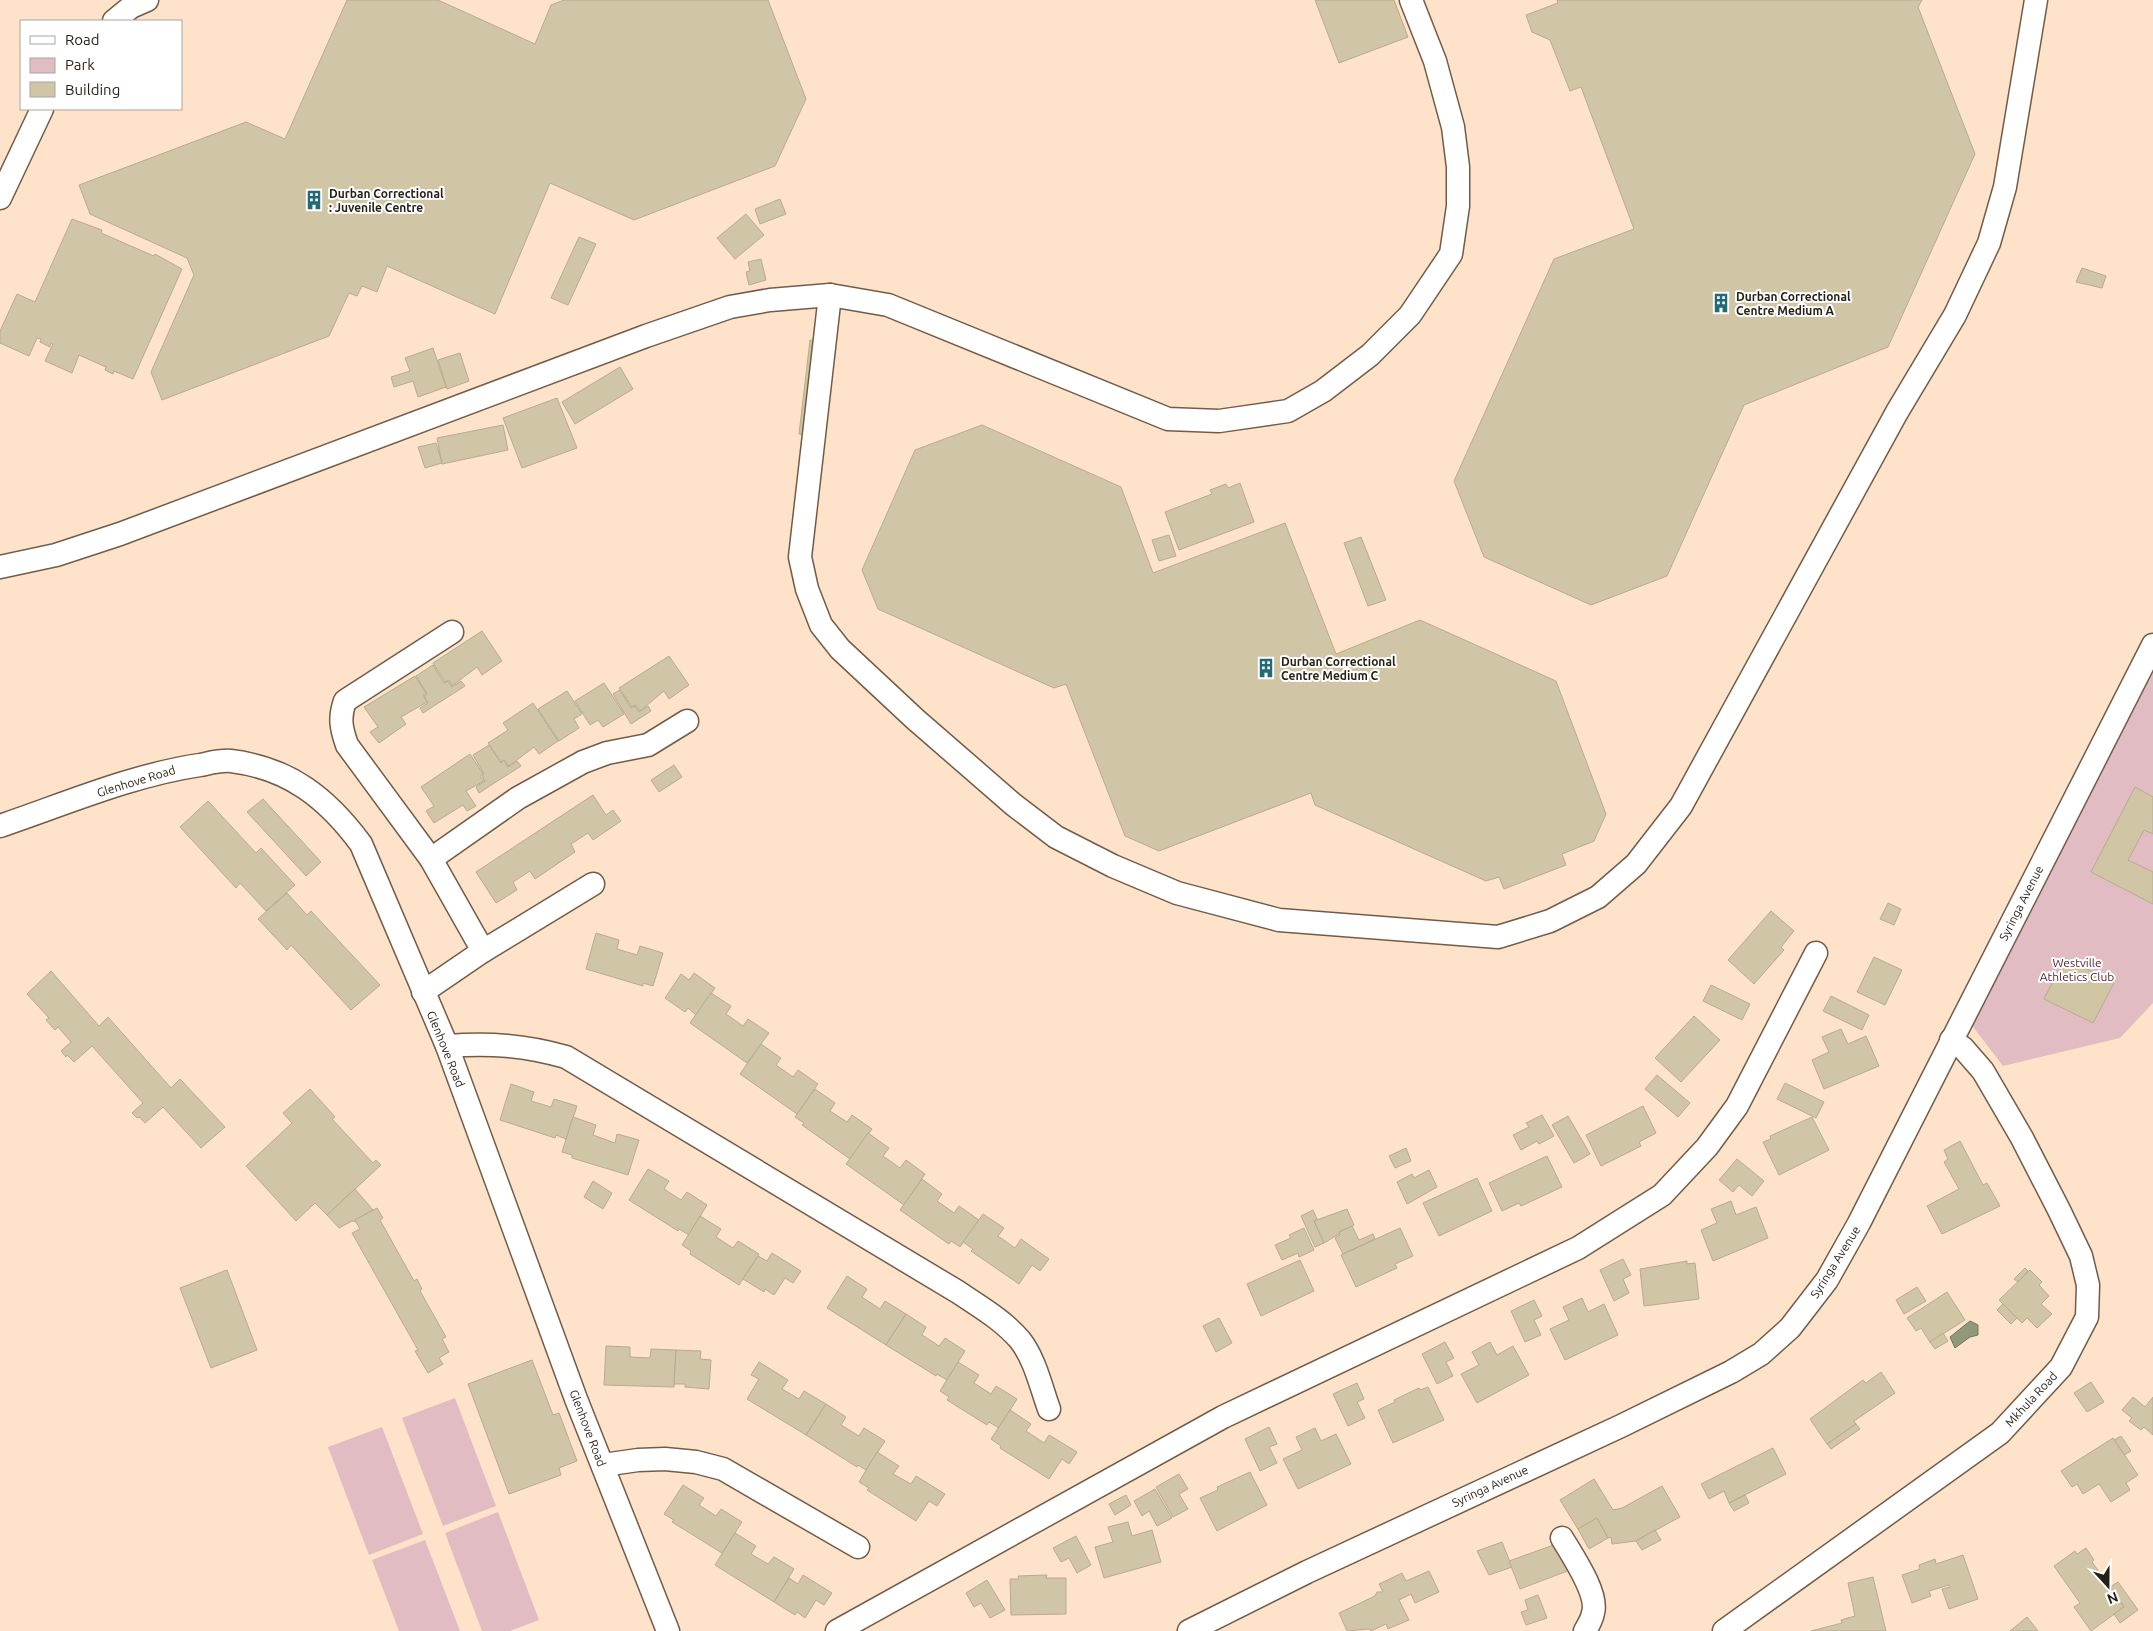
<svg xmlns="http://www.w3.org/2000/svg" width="2153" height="1631" font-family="Ubuntu,sans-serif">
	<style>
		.green { fill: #e1bcc2 }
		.water { fill: #909a7b; stroke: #70755c }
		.building { fill: #d0c6a6; stroke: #b6ac8d }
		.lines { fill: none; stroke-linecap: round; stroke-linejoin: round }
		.minor-casing { stroke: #735c47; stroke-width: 25 }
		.minor { stroke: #fff; stroke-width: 22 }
		.labels { text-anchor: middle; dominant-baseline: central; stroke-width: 4; stroke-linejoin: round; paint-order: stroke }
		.poi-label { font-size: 12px; font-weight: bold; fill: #271e15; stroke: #fff; text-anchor: start }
		.street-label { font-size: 12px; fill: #271e15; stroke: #fff }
		.park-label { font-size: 12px; fill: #562431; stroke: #fff }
	</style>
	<rect width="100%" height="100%" fill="#fee2ca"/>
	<g class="green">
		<polygon points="2153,650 2153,1003 2120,1038 2003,1066 1967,1019"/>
		<polygon points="455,1398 496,1506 443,1526 402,1418"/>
		<polygon points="382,1427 423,1534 369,1555 328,1447"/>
		<polygon points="498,1512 539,1620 510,1631 482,1631 445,1533"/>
		<polygon points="425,1540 460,1631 399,1631 372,1560"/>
	</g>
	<polygon class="water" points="1970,1321 1978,1325 1978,1335 1970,1337 1955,1348 1950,1337"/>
	<g class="building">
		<polygon points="347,0 438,0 535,44 551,5 564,0 768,0 806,99 775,166 634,220 550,183 495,314 387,266 377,292 362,286 357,296 349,293 329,336 162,400 151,372 194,275 187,258 90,214 79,185 246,122 285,139"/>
		<polygon points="1315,0 1394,0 1408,37 1339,63"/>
		<polygon points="1557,0 1922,0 1918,7 1975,154 1888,347 1744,405 1667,576 1591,605 1484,557 1454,481 1554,259 1634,229 1581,87 1570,91 1550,40 1532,32 1526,15 1558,3"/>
		<polygon points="780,199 786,214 760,224 755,209"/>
		<polygon points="746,214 764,235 735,259 717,238"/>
		<polygon points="72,219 102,230 101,233 154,256 155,254 182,269 133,379 114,371 113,374 105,370 106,367 79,355 72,373 45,361 53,344 51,343 50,347 40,342 41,339 37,338 29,356 0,343 0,331 17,294 35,302"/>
		<polygon points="579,237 596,244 568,305 551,298"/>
		<polygon points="761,259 766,280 749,285 746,272 750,271 748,262"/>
		<polygon points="2082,268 2106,276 2102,288 2076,282"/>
		<polygon points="810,340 831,342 821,437 799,434"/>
		<polygon points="433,348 446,387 418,397 413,381 394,387 391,377 410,371 405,358"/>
		<polygon points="460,353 469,381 447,389 438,360"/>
		<polygon points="620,367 633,389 575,424 562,402"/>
		<polygon points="557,398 577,448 522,468 503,418"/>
		<polygon points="503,425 508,450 442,464 437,438"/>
		<polygon points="982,425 1121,487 1153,573 1285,523 1336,654 1420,620 1556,681 1606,814 1594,841 1562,854 1566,865 1504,889 1499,877 1486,881 1315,805 1311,793 1159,851 1125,836 1066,684 1054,688 878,609 862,570 915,450"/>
		<polygon points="436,443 442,463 425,468 418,447"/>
		<polygon points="1240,483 1254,522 1179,550 1165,512 1212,494 1210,490 1226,484 1228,488"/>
		<polygon points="1169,535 1176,556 1159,561 1152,540"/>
		<polygon points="1361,537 1386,600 1368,606 1344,543"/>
		<polygon points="482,631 502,661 482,675 477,667 452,686 449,680 445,682 433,663"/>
		<polygon points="669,656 689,685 669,699 664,691 640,711 635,705 632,707 619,688"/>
		<polygon points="433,665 444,683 448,681 452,687 461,681 465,686 423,713 420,708 428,703 424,696 427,694 416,676"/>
		<polygon points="415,676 426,693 423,695 427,702 401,717 406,724 379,743 370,732 378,727 364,707"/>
		<polygon points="604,683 624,714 603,727 598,720 590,725 575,701"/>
		<polygon points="620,690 631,708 635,706 639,712 648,706 651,711 631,724 613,694"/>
		<polygon points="567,691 582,714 574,719 579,728 559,741 538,709"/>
		<polygon points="533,703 558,741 539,754 534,747 509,766 504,760 501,762 488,743 508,730 503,723"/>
		<polygon points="489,745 501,763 504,760 508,767 517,761 521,766 479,793 476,787 485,781 482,776 484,774 473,755"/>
		<polygon points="470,754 483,774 480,776 484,781 466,791 476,806 467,811 463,805 434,823 426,811 434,806 421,787"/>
		<polygon points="674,765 682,777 659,792 651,780"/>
		<polygon points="2135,787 2153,797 2153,834 2144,830 2128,860 2153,872 2153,904 2091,872"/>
		<polygon points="593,795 606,815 613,810 621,821 593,840 588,833 571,844 575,852 535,879 530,871 513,882 517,890 496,903 476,872"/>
		<polygon points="263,799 321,862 306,876 247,812"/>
		<polygon points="208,801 256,853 261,848 295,885 266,911 240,883 236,888 180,827"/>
		<polygon points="287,893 307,915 311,911 380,985 351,1010 291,945 287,950 258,919"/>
		<polygon points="1888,903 1901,909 1894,925 1880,919"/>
		<polygon points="1771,911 1794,931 1781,947 1784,950 1754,984 1728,960"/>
		<polygon points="596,933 619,940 617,949 637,955 640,946 663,953 653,986 643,983 643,986 586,969"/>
		<polygon points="1874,957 1902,970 1885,1005 1857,992"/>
		<polygon points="2065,958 2114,983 2093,1023 2044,999"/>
		<polygon points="51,971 99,1026 108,1017 171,1088 180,1079 225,1127 201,1148 163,1107 145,1123 139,1117 137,1118 132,1113 143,1103 92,1046 74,1062 67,1055 66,1057 61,1051 71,1042 58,1027 55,1030 46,1020 49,1018 27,994"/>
		<polygon points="694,973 715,988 696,1015 688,1008 685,1012 665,998 681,974 689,980"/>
		<polygon points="1711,985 1750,1004 1742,1020 1703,1001"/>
		<polygon points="711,993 731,1006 726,1014 743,1026 748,1019 769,1033 747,1063 690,1023"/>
		<polygon points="1831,996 1869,1015 1862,1030 1823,1011"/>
		<polygon points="1694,1016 1720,1040 1681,1082 1655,1058"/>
		<polygon points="1841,1029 1848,1044 1866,1036 1879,1066 1824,1089 1812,1060 1829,1052 1822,1037"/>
		<polygon points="761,1044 781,1058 776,1065 793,1077 798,1070 818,1084 797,1114 740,1074"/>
		<polygon points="1657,1075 1690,1103 1678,1117 1645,1089"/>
		<polygon points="1785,1083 1824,1102 1816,1118 1777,1099"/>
		<polygon points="511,1084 534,1092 531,1101 551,1107 554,1099 577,1106 566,1139 556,1135 555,1138 500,1120"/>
		<polygon points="310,1089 335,1117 332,1119 373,1163 376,1160 381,1165 327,1215 315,1203 296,1221 246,1166 292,1123 283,1113"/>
		<polygon points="815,1089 835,1103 830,1111 847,1122 852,1115 872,1129 850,1159 802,1125 804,1123 795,1117"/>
		<polygon points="1643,1106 1656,1133 1639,1142 1641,1146 1601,1166 1586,1135"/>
		<polygon points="1542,1115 1554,1136 1539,1144 1537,1141 1521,1150 1513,1135 1529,1127 1526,1123"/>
		<polygon points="1568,1116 1590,1154 1574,1163 1552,1125"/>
		<polygon points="573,1117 596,1125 593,1135 615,1143 617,1134 639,1140 628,1175 572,1158 572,1155 562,1152"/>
		<polygon points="1812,1117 1829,1150 1779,1175 1763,1142 1771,1139 1770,1136"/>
		<polygon points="868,1133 889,1148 883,1156 900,1168 906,1160 925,1174 904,1205 846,1164"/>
		<polygon points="1960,1141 1983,1185 1987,1183 2000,1206 1942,1234 1927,1206 1959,1189 1944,1162 1948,1159 1944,1150"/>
		<polygon points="1406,1148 1411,1161 1395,1168 1389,1156"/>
		<polygon points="1547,1156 1562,1187 1521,1206 1519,1203 1502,1211 1489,1183"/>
		<polygon points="1737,1159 1764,1181 1752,1196 1739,1185 1733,1192 1719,1180"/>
		<polygon points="648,1169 669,1181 664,1189 681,1200 687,1192 707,1205 689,1235 679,1229 678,1231 629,1200"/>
		<polygon points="1429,1170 1437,1187 1407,1204 1397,1182 1412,1174 1414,1178"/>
		<polygon points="1477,1178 1492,1211 1439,1236 1423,1203"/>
		<polygon points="922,1179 942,1194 937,1201 954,1213 959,1206 979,1220 960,1247 951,1241 949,1244 900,1210"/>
		<polygon points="593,1181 612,1193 603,1209 584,1197"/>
		<polygon points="355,1189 373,1210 355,1220 356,1222 352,1221 339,1228 327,1215"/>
		<polygon points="1731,1201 1736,1215 1756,1207 1768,1238 1713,1261 1701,1230 1717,1223 1711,1209"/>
		<polygon points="377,1208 383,1218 380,1220 414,1281 417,1279 422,1289 420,1291 446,1337 442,1339 449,1352 439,1358 443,1364 428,1373 415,1351 418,1350 352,1233 360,1229 355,1220"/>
		<polygon points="1347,1209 1354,1225 1324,1243 1314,1221"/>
		<polygon points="1313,1210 1317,1219 1314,1221 1324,1243 1315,1247 1301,1216"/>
		<polygon points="983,1214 1004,1228 998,1236 1015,1248 1021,1239 1049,1259 1040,1271 1032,1265 1019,1284 971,1251 973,1249 963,1242"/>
		<polygon points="700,1216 721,1229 716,1237 733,1248 738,1241 759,1254 739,1285 690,1254 691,1251 682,1245"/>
		<polygon points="1352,1226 1359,1240 1373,1234 1375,1239 1343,1254 1335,1238 1340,1235 1339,1232"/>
		<polygon points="1304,1228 1314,1250 1299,1257 1298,1253 1282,1260 1275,1245 1291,1238 1289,1235"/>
		<polygon points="1400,1228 1413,1256 1395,1264 1397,1268 1356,1287 1341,1255"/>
		<polygon points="772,1253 801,1271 793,1283 785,1278 774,1295 765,1289 764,1292 743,1279 758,1256 767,1261"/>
		<polygon points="1623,1259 1631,1275 1623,1279 1629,1293 1614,1301 1600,1270"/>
		<polygon points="1300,1260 1314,1291 1261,1316 1247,1284"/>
		<polygon points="1687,1261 1687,1264 1695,1263 1699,1299 1644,1306 1640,1269"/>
		<polygon points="2025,1268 2028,1271 2018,1282 2014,1279"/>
		<polygon points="227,1270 257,1350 211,1368 180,1288"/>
		<polygon points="2030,1270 2042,1282 2039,1285 2049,1296 2041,1304 2052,1314 2037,1328 2027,1318 2022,1323 1999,1300"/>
		<polygon points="847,1276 867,1289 862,1297 880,1309 885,1301 906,1314 886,1345 827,1308"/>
		<polygon points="1917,1287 1926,1301 1904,1314 1896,1300"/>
		<polygon points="1947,1292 1965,1320 1930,1342 1921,1328 1916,1331 1907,1318"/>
		<polygon points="1582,1298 1588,1312 1604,1304 1618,1335 1565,1360 1550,1329 1569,1320 1563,1307"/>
		<polygon points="1534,1300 1542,1316 1534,1320 1541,1335 1525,1342 1511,1311"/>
		<polygon points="2003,1304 2017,1318 2011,1324 1997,1310"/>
		<polygon points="906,1314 926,1327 922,1335 939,1346 945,1338 965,1351 947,1380 937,1374 936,1376 886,1345"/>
		<polygon points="1219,1318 1232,1343 1216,1352 1203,1326"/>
		<polygon points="1943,1333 1948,1341 1935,1349 1930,1342"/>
		<polygon points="1445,1342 1454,1358 1446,1362 1453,1376 1437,1384 1422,1354"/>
		<polygon points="1490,1342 1497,1355 1513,1346 1529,1375 1477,1403 1461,1374 1479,1365 1472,1352"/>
		<polygon points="606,1346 630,1347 630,1357 650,1358 651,1349 676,1350 674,1387 604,1385"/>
		<polygon points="676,1350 701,1351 700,1359 711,1360 709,1389 685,1387 685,1384 674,1384"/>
		<polygon points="532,1360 553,1415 559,1413 577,1461 559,1468 561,1475 509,1494 468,1384"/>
		<polygon points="759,1362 788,1380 782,1389 799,1399 804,1391 826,1404 806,1435 747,1399 759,1379 751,1375"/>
		<polygon points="958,1362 979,1375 974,1383 991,1394 996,1386 1017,1399 999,1428 989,1422 987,1425 947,1400 949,1397 940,1391"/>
		<polygon points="1881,1372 1895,1393 1854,1421 1856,1424 1827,1444 1810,1419 1863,1380 1866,1383"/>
		<polygon points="2091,1382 2104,1402 2087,1412 2074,1393"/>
		<polygon points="1357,1383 1364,1399 1357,1402 1365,1418 1348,1426 1333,1394"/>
		<polygon points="1428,1387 1444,1420 1393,1443 1378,1410 1395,1402 1394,1400 1419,1388 1420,1390"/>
		<polygon points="2133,1397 2145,1407 2153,1397 2153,1435 2144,1427 2141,1430 2129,1421 2132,1418 2122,1410"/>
		<polygon points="826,1404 846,1417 841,1425 859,1436 864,1428 885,1441 866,1470 858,1465 857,1467 806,1435"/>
		<polygon points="1010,1410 1031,1424 1026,1431 1044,1443 1049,1435 1077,1452 1069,1464 1062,1459 1049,1479 1000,1448 1001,1446 991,1439"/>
		<polygon points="1856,1424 1860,1429 1831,1449 1827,1444"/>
		<polygon points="1269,1427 1277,1444 1269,1447 1277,1463 1260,1471 1245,1439"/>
		<polygon points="1315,1428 1321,1441 1336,1434 1351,1464 1298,1489 1283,1459 1302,1450 1296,1437"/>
		<polygon points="2121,1436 2131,1451 2124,1455 2114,1440"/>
		<polygon points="2113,1438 2138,1475 2126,1483 2130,1490 2111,1502 2099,1484 2083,1494 2077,1484 2072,1487 2061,1471"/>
		<polygon points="1773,1448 1786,1474 1729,1503 1724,1491 1709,1499 1701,1484"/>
		<polygon points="877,1452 899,1466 893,1474 911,1484 916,1476 945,1494 937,1506 929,1501 916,1521 867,1490 869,1488 859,1482"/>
		<polygon points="1250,1472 1267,1505 1217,1531 1200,1498 1218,1490 1217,1487"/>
		<polygon points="1179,1474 1188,1489 1179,1494 1188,1509 1173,1517 1156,1487"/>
		<polygon points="1594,1479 1613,1510 1622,1508 1662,1486 1680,1517 1636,1541 1612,1544 1611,1537 1608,1538 1597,1518 1578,1529 1560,1500"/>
		<polygon points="683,1485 704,1498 699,1505 716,1516 721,1509 742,1522 722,1553 672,1522 674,1520 664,1514"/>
		<polygon points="1155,1489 1172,1518 1157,1526 1149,1511 1142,1516 1134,1501"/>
		<polygon points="1126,1495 1131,1505 1115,1515 1109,1504"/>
		<polygon points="1745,1495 1749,1503 1734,1511 1729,1503"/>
		<polygon points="1597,1518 1608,1538 1589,1549 1578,1529"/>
		<polygon points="1128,1522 1132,1536 1152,1530 1161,1562 1104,1578 1095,1547 1113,1542 1108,1527"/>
		<polygon points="1655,1530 1661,1540 1642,1550 1636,1541"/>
		<polygon points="735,1533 756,1546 751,1554 768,1564 774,1557 794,1569 774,1602 715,1565"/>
		<polygon points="1076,1536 1091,1565 1077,1573 1069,1558 1061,1562 1053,1548"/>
		<polygon points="1502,1542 1512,1567 1489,1575 1477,1551"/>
		<polygon points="1559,1543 1570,1570 1520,1589 1509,1561"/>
		<polygon points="2086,1548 2094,1560 2092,1562 2124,1607 2091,1631 2074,1607 2080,1603 2054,1566 2075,1551 2077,1554"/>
		<polygon points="1963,1555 1978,1599 1949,1609 1942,1589 1950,1587 1949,1585 1929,1591 1931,1596 1912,1603 1902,1575 1920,1569 1919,1565 1935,1559 1936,1564"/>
		<polygon points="1429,1571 1439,1592 1415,1603 1411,1594 1399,1600 1409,1620 1388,1629 1386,1624 1371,1631 1369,1629 1347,1631 1339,1613 1375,1596 1377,1592 1383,1592 1379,1584 1402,1573 1406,1581"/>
		<polygon points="803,1575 832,1593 824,1605 816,1600 805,1618 797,1612 795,1615 774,1602 789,1578 798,1584"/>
		<polygon points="1047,1575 1046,1578 1066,1578 1066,1614 1011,1615 1010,1579 1019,1579 1018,1576"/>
		<polygon points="1873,1577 1886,1631 1811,1631 1842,1623 1841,1620 1855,1616 1848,1583"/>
		<polygon points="987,1580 1005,1610 990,1618 981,1603 974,1607 966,1593"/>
		<polygon points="2118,1582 2138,1610 2120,1623 2114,1614 2124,1607 2110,1587"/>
		<polygon points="1538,1595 1547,1618 1526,1625 1521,1612 1528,1610 1525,1600"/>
		<polygon points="2027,1617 2038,1631 2010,1631"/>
	</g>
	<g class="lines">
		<defs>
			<g id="minor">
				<polyline points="114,21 131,7 147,0"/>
				<polyline points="0,198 42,109"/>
				<polyline points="830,295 800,557 807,589 821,625 840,649 915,719 1014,805 1056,837 1113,866 1177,893 1279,920 1498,937 1550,921 1598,897 1636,864 1681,806 1897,412 1955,315 1989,243 2005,187 2036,0"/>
				<polyline points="0,567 56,555 120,534 646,336 730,307 770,300 830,295 888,305 1168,419 1219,421 1288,411 1323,391 1370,355 1410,315 1451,254 1458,206 1458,167 1453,127 1435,61 1411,0"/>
				<path d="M0,826c65,-22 132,-51 200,-61 10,-2 21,-5 31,-4 58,7 96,37 130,83l86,202 129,353 92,232"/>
				<path d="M431,859l-84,-114c-6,-17 -8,-27 -2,-44l107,-69"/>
				<polyline points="483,951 593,884"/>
				<polyline points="423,992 483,951 431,859 518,798 583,762 607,753 648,745 687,721"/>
				<path d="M447,1046c43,-3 77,-1 119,11l392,235c22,15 45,28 62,48 15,19 21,47 29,69"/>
				<polyline points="603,1465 638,1460 665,1459 696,1462 723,1469 858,1547"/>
				<path d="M1562,1538c10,17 37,56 31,75 -1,6 -5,13 -8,18"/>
				<polyline points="837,1631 1223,1417 1578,1248 1662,1195 1707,1147 1737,1106 1816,953"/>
				<polyline points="1189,1631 1307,1572 1621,1426 1731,1372 1761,1354 1790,1328 1827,1280 1859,1223 2153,645"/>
				<polyline points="1724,1631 2000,1433 2061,1367 2087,1317 2088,1285 2081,1256 2059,1210 2022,1138 1983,1071 1963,1048 1951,1040"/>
			</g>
		</defs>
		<use href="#minor" class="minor-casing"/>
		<use href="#minor" class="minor"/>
	</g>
	<defs>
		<symbol id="building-bare" viewBox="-9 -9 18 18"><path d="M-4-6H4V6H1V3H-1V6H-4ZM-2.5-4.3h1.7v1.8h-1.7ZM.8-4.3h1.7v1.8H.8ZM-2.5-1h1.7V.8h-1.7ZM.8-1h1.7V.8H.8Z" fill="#226b76" stroke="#fff" stroke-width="2.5" paint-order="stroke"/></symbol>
	</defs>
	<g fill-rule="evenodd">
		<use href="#building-bare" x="300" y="186" width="28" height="28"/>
		<use href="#building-bare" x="1707" y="289" width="28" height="28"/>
		<use href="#building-bare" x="1252" y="654" width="28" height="28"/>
	</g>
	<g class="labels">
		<g class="poi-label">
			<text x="329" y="193">Durban Correctional<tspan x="329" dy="14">: Juvenile Centre</tspan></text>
			<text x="1736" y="296">Durban Correctional<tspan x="1736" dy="14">Centre Medium A</tspan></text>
			<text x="1281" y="661">Durban Correctional<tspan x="1281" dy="14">Centre Medium C</tspan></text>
		</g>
		<g class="street-label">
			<text transform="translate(136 781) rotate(-17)">Glenhove Road</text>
			<text transform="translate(2021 903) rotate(-63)">Syringa Avenue</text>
			<text transform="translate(446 1049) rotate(68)">Glenhove Road</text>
			<text transform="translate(1835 1262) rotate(-58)">Syringa Avenue</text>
			<text transform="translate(2031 1399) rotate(-47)">Mkhula Road</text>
			<text transform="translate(588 1428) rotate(69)">Glenhove Road</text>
			<text transform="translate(1490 1486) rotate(-25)">Syringa Avenue</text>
		</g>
		<g class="park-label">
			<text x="2077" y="962">Westville<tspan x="2077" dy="14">Athletics Club</tspan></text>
		</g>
	</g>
	<rect x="20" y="20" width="162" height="90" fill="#ffffff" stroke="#a9a5a1"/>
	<rect x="30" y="36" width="25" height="8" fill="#ffffff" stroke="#a9a5a1"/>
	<text x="65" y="45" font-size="15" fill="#271e15">Road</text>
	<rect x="30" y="58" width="25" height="15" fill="#e1bcc2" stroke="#a9a5a1"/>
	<text x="65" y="70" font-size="15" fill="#271e15">Park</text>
	<rect x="30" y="82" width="25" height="15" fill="#d0c6a6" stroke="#a9a5a1"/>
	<text x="65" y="95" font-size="15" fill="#271e15">Building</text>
	<g transform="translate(2108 1586) rotate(159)" stroke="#ffffff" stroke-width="4" paint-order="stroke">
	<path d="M0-4L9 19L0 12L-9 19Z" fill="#271e15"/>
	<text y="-8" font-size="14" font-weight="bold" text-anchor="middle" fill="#271e15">N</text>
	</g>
</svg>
